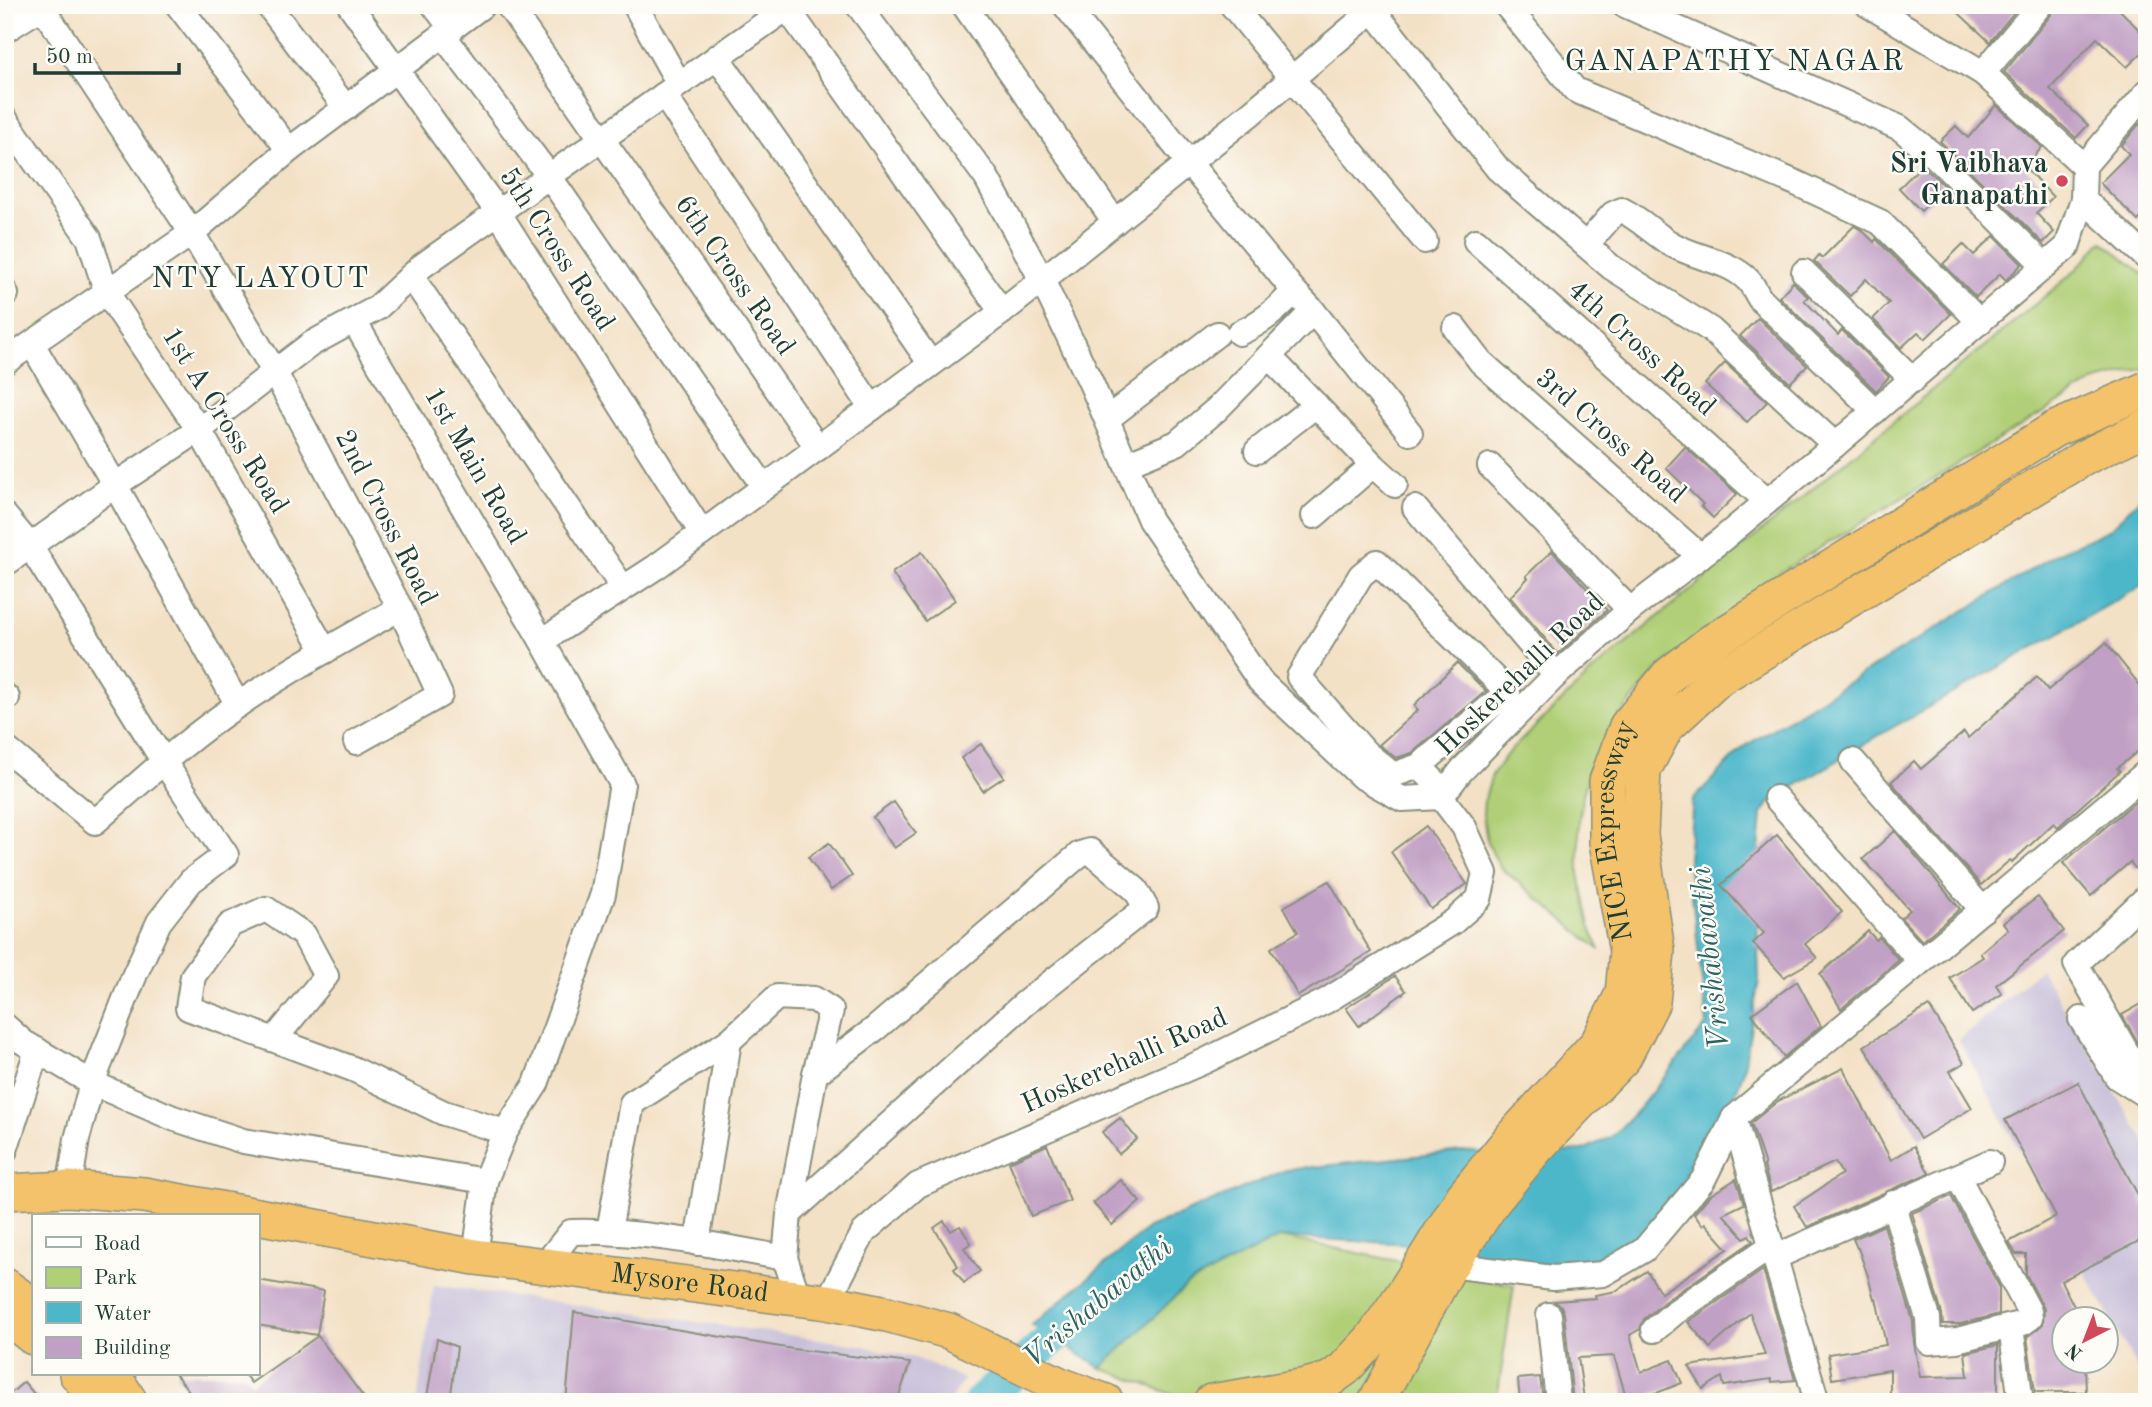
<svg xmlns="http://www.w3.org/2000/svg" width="2152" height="1407" font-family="'Old Standard TT',serif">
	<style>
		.industrial { fill: #c7c0d9 }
		.green { fill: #b0cf77; stroke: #688656; stroke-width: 2 }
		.water { fill: #4db7ca; stroke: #367a7f; stroke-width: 2 }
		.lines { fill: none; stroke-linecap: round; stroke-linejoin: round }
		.river { stroke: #4db7ca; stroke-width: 35 }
		.building { fill: #c1a0c5 }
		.minor-casing { stroke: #898f7d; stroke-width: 28 }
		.highway-casing { stroke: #898f7d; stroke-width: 38 }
		.minor { stroke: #fff; stroke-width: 24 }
		.highway { stroke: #f3c26a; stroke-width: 35 }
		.poi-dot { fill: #d1495b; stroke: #fdfcf7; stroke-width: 2.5 }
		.labels { text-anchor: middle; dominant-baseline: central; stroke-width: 5; stroke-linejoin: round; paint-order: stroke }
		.poi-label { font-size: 28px; font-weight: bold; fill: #1f3d34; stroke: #fdfcf7; text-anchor: end }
		.street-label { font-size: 28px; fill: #1f3d34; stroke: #fdfcf7 }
		.neighbourhood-label { font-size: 30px; letter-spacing: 2px; fill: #1f3d34; stroke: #fdfcf7 }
		.water-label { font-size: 30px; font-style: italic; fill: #2d6261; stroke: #fdfcf7 }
	</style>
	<rect width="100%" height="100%" fill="#fdfcf7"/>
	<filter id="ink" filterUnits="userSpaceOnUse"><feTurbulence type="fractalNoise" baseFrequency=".0143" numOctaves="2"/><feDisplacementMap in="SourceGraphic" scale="14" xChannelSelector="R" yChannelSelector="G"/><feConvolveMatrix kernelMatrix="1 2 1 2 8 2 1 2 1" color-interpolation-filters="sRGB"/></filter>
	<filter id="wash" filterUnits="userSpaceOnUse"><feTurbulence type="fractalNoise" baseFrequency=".00686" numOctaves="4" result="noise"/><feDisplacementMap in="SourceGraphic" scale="28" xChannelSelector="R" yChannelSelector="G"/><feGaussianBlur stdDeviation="1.57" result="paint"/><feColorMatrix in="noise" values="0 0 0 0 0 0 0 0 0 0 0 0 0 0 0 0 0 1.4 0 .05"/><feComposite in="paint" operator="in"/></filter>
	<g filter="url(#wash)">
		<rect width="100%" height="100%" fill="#f3e1c6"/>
		<g class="industrial">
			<polygon points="2040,969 2147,1145 2147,1386 1959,1040"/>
			<polygon points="434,1285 859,1345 915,1358 964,1379 949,1402 417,1402"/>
		</g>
		<g class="green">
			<polygon points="2102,241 2147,277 2147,368 2093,382 1782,571 1656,671 1610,727 1590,771 1583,795 1579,821 1579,874 1590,926 1600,950 1500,867 1487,842 1483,815 1484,801 1492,775 1508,753 1594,670 2074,272"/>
			<polygon points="1280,1237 1514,1285 1497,1399 1193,1402 1101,1368 1188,1284"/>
		</g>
		<polygon class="water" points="2147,491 2147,583 1883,733 1771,801 1762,814 1756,888 1759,980 1743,1073 1710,1160 1672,1212 1618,1256 1566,1270 1410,1244 1280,1237 1188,1284 1101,1368 1032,1325 1148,1228 1286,1170 1462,1151 1530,1155 1583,1150 1613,1136 1641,1106 1707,1024 1688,860 1693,799 1745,746 2058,553 2109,530"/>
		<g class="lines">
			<polyline class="river" points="981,1402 1088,1306"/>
		</g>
		<g id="blocks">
			<g class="building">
				<polygon points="1950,5 2020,5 1990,42"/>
				<polygon points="2055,5 2115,5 2147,38 2147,48 2127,67 2097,38 2050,89 2088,125 2076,138 2004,72 2051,15"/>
				<polygon points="1996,105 2042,147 2025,167 2053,197 2036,213 2054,232 2043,243 1940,141 1956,126 1968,138"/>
				<polygon points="2139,124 2147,131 2147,212 2138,221 2100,183 2129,154 2121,146"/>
				<polygon points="1922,165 1945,187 1921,211 1899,188"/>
				<polygon points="1854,226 1863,231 1874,242 1876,239 1951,314 1925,339 1918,332 1901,348 1873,319 1889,303 1866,279 1850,296 1814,261 1819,255 1822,258"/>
				<polygon points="1994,236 2022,264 2006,280 2000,274 1976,297 1943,264 1963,244 1974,255"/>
				<polygon points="1793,282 1808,297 1804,300 1838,335 1842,330 1889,377 1876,391 1779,297"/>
				<polygon points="1758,318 1807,366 1790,383 1740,336"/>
				<polygon points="1725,363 1767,402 1747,422 1705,384"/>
				<polygon points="1685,447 1737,494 1713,518 1701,506 1703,504 1666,468"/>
				<polygon points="1552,551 1607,610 1558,654 1510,597 1528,578 1526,576"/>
				<polygon points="922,552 955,600 925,621 892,573"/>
				<polygon points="2106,643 2147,694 2147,744 2117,768 2120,771 2058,827 2054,823 2012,862 2010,860 1981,885 1891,782 1914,761 1921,769 1964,732 1968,738 2037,677 2048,690"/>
				<polygon points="1457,663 1486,691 1412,753 1396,758 1379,745 1418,710 1414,705"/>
				<polygon points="981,744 1004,777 983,791 961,758"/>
				<polygon points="2147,792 2147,860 2136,869 2130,862 2091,896 2063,863"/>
				<polygon points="894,802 916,833 894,848 873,817"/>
				<polygon points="1426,826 1467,884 1431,909 1391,852"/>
				<polygon points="1895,831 1960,909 1922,941 1901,918 1910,910 1863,859"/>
				<polygon points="1777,835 1842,912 1805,944 1817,958 1784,977 1753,943 1764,933 1721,885"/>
				<polygon points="829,843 852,876 831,890 808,857"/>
				<polygon points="1329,881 1371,952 1298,996 1271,948 1298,932 1284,907"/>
				<polygon points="2038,897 2064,931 1996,985 2002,994 1972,1013 1950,978 1983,957 1980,953 2008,929 2003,923"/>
				<polygon points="1868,931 1876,940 1879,937 1899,960 1841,1009 1820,974"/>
				<polygon points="1395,976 1406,991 1359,1026 1346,1008"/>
				<polygon points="1797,981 1821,1026 1784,1057 1752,1014"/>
				<polygon points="2147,1001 2147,1058 2122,1015"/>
				<polygon points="1929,1006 1964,1063 1950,1071 1972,1108 1920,1139 1864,1046"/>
				<polygon points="1843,1068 1891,1160 1914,1146 1929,1173 1807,1227 1794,1206 1842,1174 1835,1162 1771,1192 1764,1166 1765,1165 1751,1123 1778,1101"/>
				<polygon points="2078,1082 2147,1212 2147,1237 2061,1281 2079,1316 2073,1320 2064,1320 2064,1362 2085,1362 2086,1392 2035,1392 2027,1337 2043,1324 2044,1309 2026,1274 2026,1254 2016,1254 2009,1242 2056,1216 2005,1120"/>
				<polygon points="1120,1118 1137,1139 1119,1154 1102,1132"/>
				<polygon points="1047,1145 1070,1201 1031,1216 1009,1162"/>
				<polygon points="1736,1179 1744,1204 1723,1214 1744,1238 1749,1235 1753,1241 1664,1302 1644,1319 1640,1329 1630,1335 1641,1372 1672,1360 1682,1383 1659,1392 1627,1400 1614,1356 1578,1358 1584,1399 1573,1401 1564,1313 1561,1306 1554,1301 1596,1298 1595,1295 1617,1291 1647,1271 1661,1293 1728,1249 1705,1223 1702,1225 1694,1214 1709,1196"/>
				<polygon points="1121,1180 1140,1202 1112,1225 1093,1203"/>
				<polygon points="1951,1196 1999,1286 1999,1314 1961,1324 1943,1324 1942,1314 1912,1213"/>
				<polygon points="944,1221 951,1231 960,1226 971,1243 964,1248 980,1271 964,1283 954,1269 958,1266 934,1228"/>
				<polygon points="1884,1225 1913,1321 1914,1343 1920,1377 1968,1376 1965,1353 1998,1345 1998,1400 1890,1399 1890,1370 1832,1379 1828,1354 1886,1345 1876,1298 1874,1299 1868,1276 1858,1248 1857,1248 1853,1239"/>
				<polygon points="1763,1270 1795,1380 1772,1382 1771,1379 1724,1386 1722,1377 1703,1389 1689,1366 1765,1355 1750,1313 1710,1348 1688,1322"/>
				<polygon points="257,1280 324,1291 317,1335 257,1325"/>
				<polygon points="574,1312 793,1349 910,1363 897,1402 566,1402"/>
				<polygon points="318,1336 367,1402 198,1402 175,1374 244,1374 251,1383"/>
				<polygon points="437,1339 457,1347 450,1402 426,1402"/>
				<polygon points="1540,1377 1543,1401 1520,1402 1518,1379"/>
				<polygon points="24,1382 41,1402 5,1402 5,1398"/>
			</g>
		</g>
	</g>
	<g filter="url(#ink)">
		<use href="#blocks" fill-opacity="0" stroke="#898f7d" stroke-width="2"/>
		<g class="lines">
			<defs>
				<g id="minor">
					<polyline points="178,5 289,150"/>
					<polyline points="268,5 346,108"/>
					<polyline points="350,5 498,212 702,533"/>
					<polyline points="434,5 452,29"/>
					<polyline points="508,5 818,448"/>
					<polyline points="635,5 679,84"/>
					<polyline points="790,5 787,8 1002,312"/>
					<polyline points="858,5 986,177 1042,280 1091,383 1150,520 1260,681 1361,776 1402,799 1441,797"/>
					<polyline points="964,5 1115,222"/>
					<polyline points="1065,5 1189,163 1294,291 1313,311 1410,433"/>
					<polyline points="1232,5 1425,241"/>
					<polyline points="1369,5 1498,169 1611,267 1711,330 1835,445"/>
					<polyline points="1506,5 1575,90 1796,183 1880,222 1980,322"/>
					<polyline points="1625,5 1900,128 1938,159 2045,266"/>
					<polyline points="1868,5 1983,73 2084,166"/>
					<polyline points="42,7 192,233 274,371 400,608 440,695 356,742"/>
					<polyline points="5,30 45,5"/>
					<polyline points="443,35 549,176 764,487"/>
					<polyline points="717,57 931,364"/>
					<polyline points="1983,73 2040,5"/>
					<polyline points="664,95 872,408"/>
					<polyline points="5,119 89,238 107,293 199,430 325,651"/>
					<polyline points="2083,199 2147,258"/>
					<polyline points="1476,241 1767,501"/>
					<path d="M1586,245l27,-31 9,-4c18,9 30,22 46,32 24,16 59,17 80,38 5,5 8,13 12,19l115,112"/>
					<polyline points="1804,272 1913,380"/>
					<polyline points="411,276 623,588"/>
					<polyline points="5,292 6,294"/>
					<polyline points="354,321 542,641 622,784 603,894 536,1084 505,1132 485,1181 475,1257"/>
					<polyline points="1455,328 1481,362 1700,556"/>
					<path d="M1239,333c23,-10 39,-23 55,-42"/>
					<polyline points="32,344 115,485 238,705"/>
					<polyline points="1269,356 1373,465 1395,485"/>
					<polyline points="5,362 192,233 289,150 483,5"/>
					<polyline points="1107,419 1217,334"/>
					<polyline points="1257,451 1316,405"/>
					<polyline points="1126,464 1177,443 1217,409 1313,311"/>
					<polyline points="1490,466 1630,610"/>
					<polyline points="1415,508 1556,675"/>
					<polyline points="5,516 30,546 164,762 226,855 191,881 159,922 135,974 92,1083 77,1139 69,1189"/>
					<polyline points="1314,516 1373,465"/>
					<polyline points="5,564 115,485 199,430 311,344 377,308 422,266 787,8 784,5"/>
					<polyline points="542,641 656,567 1002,312 1250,114 1379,5"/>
					<polyline points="5,696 7,698"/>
					<path d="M5,748l90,74c47,-41 93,-84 144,-118 52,-35 106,-65 161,-96"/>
					<polyline points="1853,761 1983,910"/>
					<polyline points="1419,766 1508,692 1377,562 1361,575 1299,677 1365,752 1393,775 1419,766 1445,792"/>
					<polyline points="1776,798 1920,961"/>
					<polyline points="2147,897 2076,964 2147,1088"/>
					<polyline points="2081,1019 2117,1077 2147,1096"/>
					<polyline points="5,1026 23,1042 92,1083 173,1118 243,1141 485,1181"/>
					<polyline points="274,1040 326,976 304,935 266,909 230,925 193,976 188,1008 353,1069 444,1113 505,1132"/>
					<polyline points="5,1150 37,1050"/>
					<polyline points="1893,1203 1928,1318 1929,1342 1957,1340 2023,1323 2030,1318 2029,1311 1958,1177"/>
					<polyline points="789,1214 1025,1003 1146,908 1136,890 1090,851 1080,854 876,1028 815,1074 789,1214 785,1258 799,1300"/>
					<polyline points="609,1231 632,1103 729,1041 777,997 814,999 831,1010 815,1074"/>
					<polyline points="697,1243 729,1041"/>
					<polyline points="1773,1258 1990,1162"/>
					<polyline points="1450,1265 1553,1278 1603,1274 1644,1250 1703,1180 1734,1118"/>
					<path d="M544,1266l27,-34c72,-2 143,13 214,26"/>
					<polyline points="827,1302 864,1232 918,1185 1205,1061 1326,1001 1453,922 1479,899 1485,873 1464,827 1441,797 1461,771 1556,675 1630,610 1720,541 1835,445 2067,247 2083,199 2084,166 2147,92"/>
					<polyline points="1549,1315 1558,1402"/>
					<polyline points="2011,1327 2021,1402"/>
					<polyline points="1654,1330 1674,1313 1770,1247"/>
					<polyline points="1817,1402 1734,1118 2147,772"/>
				</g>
				<g id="highway">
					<polyline points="5,1192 69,1189 144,1195 257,1216"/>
					<path id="s1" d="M257,1216l218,41 352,45 60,12 62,17 111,54 46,17"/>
					<polyline points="5,1286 33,1306"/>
					<polyline points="5,1315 33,1337"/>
					<polyline points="77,1374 101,1402"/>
					<polyline points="112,1374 130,1402"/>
					<path id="s2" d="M1211,1402l95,-16 23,-6 15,-11 28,-30 34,-49 58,-94 49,-60 85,-93 25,-49 4,-43 -20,-109v-61l20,-55 41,-50 42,-33 345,-214 92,-40"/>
					<polyline points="1376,1402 1450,1265 1493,1201 1537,1147 1623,1058 1652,1002 1657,951 1640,835 1643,770 1666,727 1719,678 2085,457 2147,427"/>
				</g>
			</defs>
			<use href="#minor" class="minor-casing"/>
			<use href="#highway" class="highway-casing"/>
			<use href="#minor" class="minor"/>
			<use href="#highway" class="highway"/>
		</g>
	</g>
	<circle class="poi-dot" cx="2062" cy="181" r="7"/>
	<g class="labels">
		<g class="poi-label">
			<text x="2048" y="165">Sri Vaibhava<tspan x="2048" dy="32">Ganapathi</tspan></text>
		</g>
		<g class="street-label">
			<text transform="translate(556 250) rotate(57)">5th Cross Road</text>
			<text transform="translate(734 276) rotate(55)">6th Cross Road</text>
			<text transform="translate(1641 349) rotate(42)">4th Cross Road</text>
			<text transform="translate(224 421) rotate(58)">1st A Cross Road</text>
			<text transform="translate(1610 437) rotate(41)">3rd Cross Road</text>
			<text transform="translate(474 466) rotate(60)">1st Main Road</text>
			<text transform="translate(385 518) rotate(63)">2nd Cross Road</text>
			<text transform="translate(1521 675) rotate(-44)">Hoskerehalli Road</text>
			<text stroke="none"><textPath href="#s2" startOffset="774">NICE Expressway</textPath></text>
			<text transform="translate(1125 1062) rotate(-24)">Hoskerehalli Road</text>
			<text stroke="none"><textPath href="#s1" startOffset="438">Mysore Road</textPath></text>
		</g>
		<g class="neighbourhood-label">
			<text x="1735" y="62">GANAPATHY NAGAR</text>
			<text x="261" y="279">NTY LAYOUT</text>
		</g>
		<g class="water-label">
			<text transform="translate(1711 958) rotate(-96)">Vrishabavathi</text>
			<text transform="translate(1098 1303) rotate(-40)">Vrishabavathi</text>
		</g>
	</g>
	<rect width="2152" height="1407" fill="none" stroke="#fdfcf7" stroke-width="28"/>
	<rect x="32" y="1214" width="228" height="161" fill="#fdfcf7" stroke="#a4b0a9" stroke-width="2"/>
	<rect x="46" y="1237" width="35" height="10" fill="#ffffff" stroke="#a4b0a9" stroke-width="2"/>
	<text x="94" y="1250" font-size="21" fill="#1f3d34">Road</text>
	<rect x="46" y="1267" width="35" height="21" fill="#b0cf77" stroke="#a4b0a9" stroke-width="2"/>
	<text x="94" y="1284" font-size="21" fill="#1f3d34">Park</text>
	<rect x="46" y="1302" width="35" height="21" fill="#4db7ca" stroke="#a4b0a9" stroke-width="2"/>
	<text x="94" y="1320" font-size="21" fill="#1f3d34">Water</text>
	<rect x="46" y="1337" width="35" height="21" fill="#c1a0c5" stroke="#a4b0a9" stroke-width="2"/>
	<text x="94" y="1354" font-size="21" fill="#1f3d34">Building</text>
	<g transform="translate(2085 1340) rotate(222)"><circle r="33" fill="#fdfcf7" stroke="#a4b0a9" stroke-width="2"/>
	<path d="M0-5L12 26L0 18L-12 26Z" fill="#d1495b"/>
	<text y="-10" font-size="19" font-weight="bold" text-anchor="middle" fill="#1f3d34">N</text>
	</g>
	<path d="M35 63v10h144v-10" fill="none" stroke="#1f3d34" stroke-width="3.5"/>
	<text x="46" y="63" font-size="21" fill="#1f3d34" stroke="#fdfcf7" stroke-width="5" paint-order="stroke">50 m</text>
</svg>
